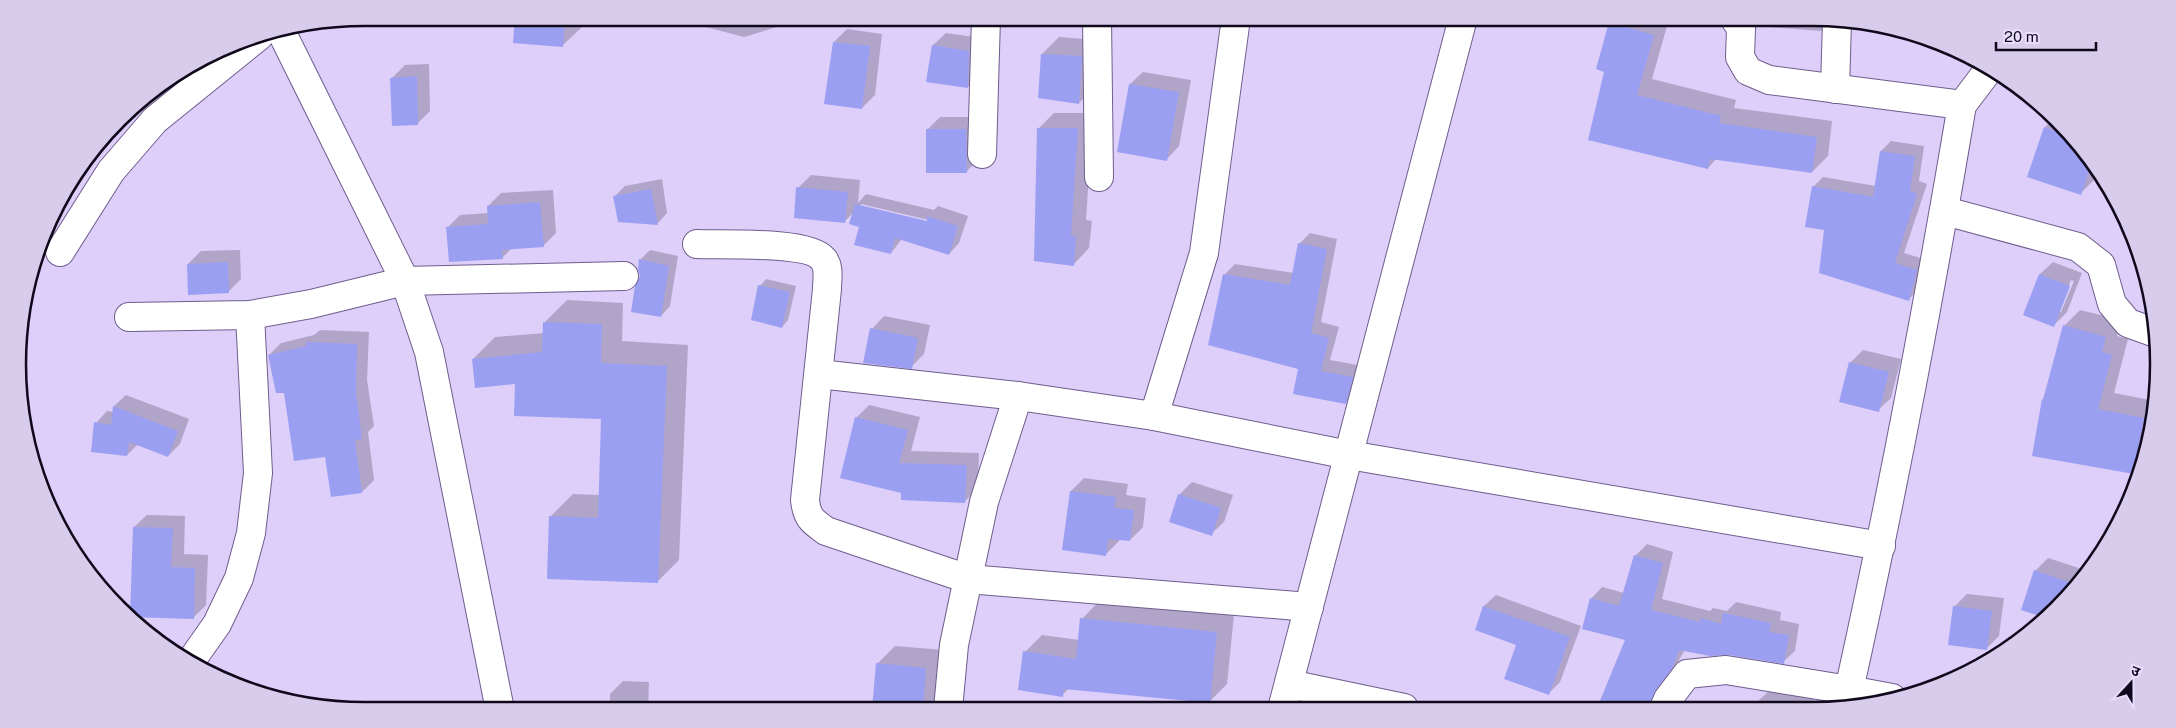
<svg xmlns="http://www.w3.org/2000/svg" width="2176" height="728" font-family="'Public Sans','Noto Sans Devanagari',sans-serif">
	<style>
		.shadow { fill: #0003; fill-rule: evenodd }
		.building { fill: #9b9ff2 }
		.lines { fill: none; stroke-linecap: round; stroke-linejoin: round }
		.minor-casing { stroke: #6f5d8c; stroke-width: 30 }
		.minor { stroke: #fff; stroke-width: 28 }
		.rim { fill: none; stroke: #10091b; stroke-width: 2.5 }
	</style>
	<rect width="100%" height="100%" fill="#ddcefa"/>
	<g class="shadow">
		<polygon points="517,18 582,18 581,28 562,46 514,41"/>
		<polygon points="676,18 793,18 787,24 744,37 675,19"/>
		<polygon points="1616,18 1669,19 1652,79 1736,100 1734,108 1832,121 1828,156 1812,172 1717,158 1708,168 1606,71 1610,23"/>
		<polygon points="1770,18 1812,18 1831,20 1821,31 1769,27"/>
		<polygon points="847,29 882,34 875,95 862,108 834,42"/>
		<polygon points="946,33 982,38 981,74 968,87 933,45"/>
		<polygon points="1059,37 1098,40 1096,86 1079,103 1042,54"/>
		<polygon points="429,64 430,111 417,124 392,78 405,65"/>
		<polygon points="1143,72 1191,80 1179,146 1167,159 1130,84"/>
		<polygon points="1054,113 1093,113 1086,220 1092,221 1089,248 1074,264 1038,129"/>
		<polygon points="940,117 979,117 980,158 967,171 927,130"/>
		<polygon points="2054,118 2072,135 2097,170 2093,181 2080,194 2045,127"/>
		<polygon points="1891,141 1924,146 1919,181 1927,184 1904,253 1927,260 1919,289 1909,299 1825,229 1813,187 1823,177 1876,186 1881,151"/>
		<path d="M811,175l49,5 -2,23 8,-9 68,16 4,-4 30,10 -9,27 -10,11 -47,-15 -11,14 -31,-27 -6,-14 -10,10 -46,-34zM861,204l72,17v3l-72,-17z"/>
		<polygon points="662,179 667,213 657,224 615,196 625,186"/>
		<polygon points="553,190 556,233 543,246 512,248 503,257 447,228 460,215 489,213 488,206 501,193"/>
		<polygon points="1310,233 1337,239 1321,322 1339,327 1330,360 1363,366 1356,392 1345,403 1299,368 1224,275 1235,264 1294,273 1299,244"/>
		<polygon points="240,250 241,279 228,292 188,264 201,251"/>
		<polygon points="650,250 678,256 670,306 661,316 641,276 640,260"/>
		<path d="M2053,262l29,11 -15,39 -13,13 -29,-11 15,-40zM2071,280l3,1 -13,31h-2z"/>
		<polygon points="766,279 796,286 788,320 782,327 760,286"/>
		<polygon points="567,300 623,303 622,341 688,345 679,560 657,582 551,516 573,494 600,495 603,418 516,383 473,359 495,337 544,333 545,322"/>
		<polygon points="2080,310 2121,320 2117,336 2128,339 2114,393 2155,401 2147,453 2142,465 2134,473 2043,400 2064,326"/>
		<polygon points="884,316 930,325 924,354 911,367 872,329"/>
		<polygon points="320,330 369,332 367,380 374,426 368,432 374,480 362,492 326,456 285,392 269,355 281,343 314,335"/>
		<polygon points="1863,350 1901,359 1891,398 1878,410 1850,363"/>
		<polygon points="126,395 189,419 180,444 168,456 138,444 127,455 96,423 107,411 113,412 114,406"/>
		<polygon points="869,405 920,417 911,451 979,453 978,489 965,501 902,492 856,418"/>
		<polygon points="1084,478 1128,484 1126,495 1146,498 1143,527 1130,540 1119,539 1119,541 1106,554 1071,491"/>
		<polygon points="1192,482 1233,495 1224,522 1211,534 1179,495"/>
		<polygon points="147,515 185,516 184,554 208,555 206,605 193,618 134,527"/>
		<polygon points="1647,544 1673,552 1662,599 1710,611 1713,608 1727,611 1736,602 1781,612 1780,620 1799,624 1795,651 1783,662 1729,653 1685,650 1661,689 1658,708 1598,708 1627,639 1591,599 1602,587 1624,593 1635,556"/>
		<polygon points="2048,558 2085,570 2047,617 2035,571"/>
		<polygon points="1967,594 2004,598 1999,636 1986,649 1954,607"/>
		<polygon points="1496,595 1581,626 1560,682 1549,693 1517,645 1477,629 1484,606"/>
		<polygon points="1099,601 1234,615 1227,684 1209,702 1070,688 1062,695 1025,652 1042,635 1079,640 1082,619"/>
		<polygon points="895,646 944,650 939,709 873,709 877,664"/>
		<polygon points="623,681 649,682 648,710 572,710 575,707 610,708 610,694"/>
		<polygon points="1771,689 1814,698 1812,708 1754,708 1755,704"/>
	</g>
	<g class="building">
		<polygon points="515,18 565,18 563,47 513,43"/>
		<polygon points="1609,22 1654,35 1637,95 1721,116 1719,123 1817,137 1812,173 1710,159 1708,169 1588,140 1604,72 1596,69"/>
		<polygon points="833,42 870,46 862,109 824,104"/>
		<polygon points="932,45 969,51 968,88 926,82"/>
		<polygon points="1041,54 1082,56 1079,104 1038,98"/>
		<polygon points="417,76 418,125 392,126 390,78"/>
		<polygon points="1129,84 1179,92 1167,161 1117,152"/>
		<polygon points="2044,127 2073,137 2092,162 2081,195 2027,177"/>
		<polygon points="1037,128 1078,128 1071,236 1076,236 1074,266 1034,261"/>
		<polygon points="926,129 966,129 967,173 926,173"/>
		<polygon points="1880,151 1915,156 1910,191 1917,194 1895,263 1917,270 1909,301 1819,273 1824,230 1805,227 1812,186 1873,197"/>
		<polygon points="796,187 848,192 845,223 794,218"/>
		<polygon points="651,189 658,225 618,222 613,196"/>
		<polygon points="540,202 544,247 502,250 503,259 449,262 446,227 488,224 487,206"/>
		<polygon points="855,204 927,221 927,216 958,226 949,255 895,238 891,254 854,245 859,227 849,224"/>
		<polygon points="1298,243 1327,249 1311,333 1329,338 1321,371 1353,377 1346,404 1293,394 1298,369 1208,345 1223,274 1290,285"/>
		<polygon points="639,259 669,266 661,317 631,312 635,286 640,276 638,269"/>
		<polygon points="228,262 229,293 188,295 187,264"/>
		<polygon points="2039,274 2070,286 2054,327 2023,315"/>
		<polygon points="758,285 790,292 782,328 751,320"/>
		<polygon points="543,322 602,324 601,363 667,366 658,583 547,579 549,516 598,518 601,419 514,416 515,384 475,388 472,359 542,352"/>
		<polygon points="2063,325 2106,337 2102,352 2112,355 2098,409 2144,418 2134,474 2032,456 2042,399 2043,400"/>
		<polygon points="870,328 918,338 912,369 863,363"/>
		<polygon points="306,342 357,344 356,393 362,439 355,440 362,493 331,497 325,457 294,461 284,393 276,393 268,355 306,346"/>
		<polygon points="1849,362 1889,372 1879,412 1839,402"/>
		<polygon points="113,406 178,431 168,457 129,442 127,456 91,452 94,422 111,425"/>
		<polygon points="855,417 908,430 899,463 967,465 965,503 901,500 901,493 840,478"/>
		<polygon points="1070,491 1116,497 1114,508 1134,510 1130,541 1108,539 1106,556 1062,550"/>
		<polygon points="1178,494 1221,508 1212,536 1169,522"/>
		<polygon points="133,527 173,528 171,567 195,568 194,619 130,617"/>
		<polygon points="1634,555 1663,563 1651,610 1700,622 1701,618 1721,624 1723,613 1771,623 1769,632 1789,635 1784,664 1729,655 1710,656 1679,650 1672,669 1654,693 1649,708 1597,708 1625,640 1582,629 1590,598 1619,606"/>
		<polygon points="2034,570 2074,584 2046,618 2021,610"/>
		<polygon points="1483,606 1570,637 1549,695 1504,679 1516,645 1475,630"/>
		<polygon points="1953,606 1992,611 1987,650 1948,645"/>
		<polygon points="1080,618 1217,632 1210,703 1064,689 1063,697 1018,690 1023,651 1076,659"/>
		<polygon points="876,663 926,668 923,709 872,710"/>
	</g>
	<g class="lines">
		<defs>
			<g id="minor">
				<polyline points="1097,18 1099,177"/>
				<polyline points="280,29 405,281 429,352 500,710"/>
				<polyline points="1835,89 1837,21"/>
				<polyline points="1962,105 1990,68"/>
				<polyline points="982,154 986,18"/>
				<polyline points="1945,211 2078,247 2101,265 2112,304 2128,323 2156,333"/>
				<path d="M697,244c25,1 112,-3 126,15 7,8 4,20 4,30l-22,211c2,18 7,21 21,31l142,48 341,28"/>
				<polyline points="60,252 111,171 155,120 259,36"/>
				<polyline points="129,317 250,315 311,304 405,281 624,276"/>
				<polyline points="819,374 1018,396 1154,416 1349,455 1881,546"/>
				<polyline points="1154,416 1204,253 1236,18"/>
				<polyline points="191,661 217,624 239,578 251,533 258,473 250,315"/>
				<polyline points="1289,684 1404,708"/>
				<polyline points="1849,690 1892,698"/>
				<path d="M1664,708l4,-9 19,-25 39,-4 123,20c43,-194 80,-389 113,-585l-193,-25 -21,-9 -8,-14 1,-29 -7,-10"/>
				<polyline points="948,709 954,645 984,502 1018,396"/>
				<polyline points="1282,709 1463,18"/>
			</g>
		</defs>
		<use href="#minor" class="minor-casing"/>
		<use href="#minor" class="minor"/>
	</g>
	<path d="M0 0H2176V728H0ZM364 26H1812A338 338 0 0 1 2150 364V364A338 338 0 0 1 1812 702H364A338 338 0 0 1 26 364V364A338 338 0 0 1 364 26Z" fill="#d8ccec" fill-rule="evenodd"/>
	<path class="rim" d="M364 26H1812A338 338 0 0 1 2150 364V364A338 338 0 0 1 1812 702H364A338 338 0 0 1 26 364V364A338 338 0 0 1 364 26Z"/>
	<g transform="translate(2131 683) rotate(21)" stroke="#e9ddfe" stroke-width="4" paint-order="stroke">
	<path d="M0-4L9 19L0 12L-9 19Z" fill="#10091b"/>
	<text y="-8" font-size="14" font-weight="bold" text-anchor="middle" fill="#10091b">उ</text>
	</g>
	<path d="M1996 42v8h100v-8" fill="none" stroke="#10091b" stroke-width="2.5"/>
	<text x="2004" y="42" font-size="15" fill="#10091b" stroke="#e9ddfe" stroke-width="4" paint-order="stroke">20 m</text>
</svg>
